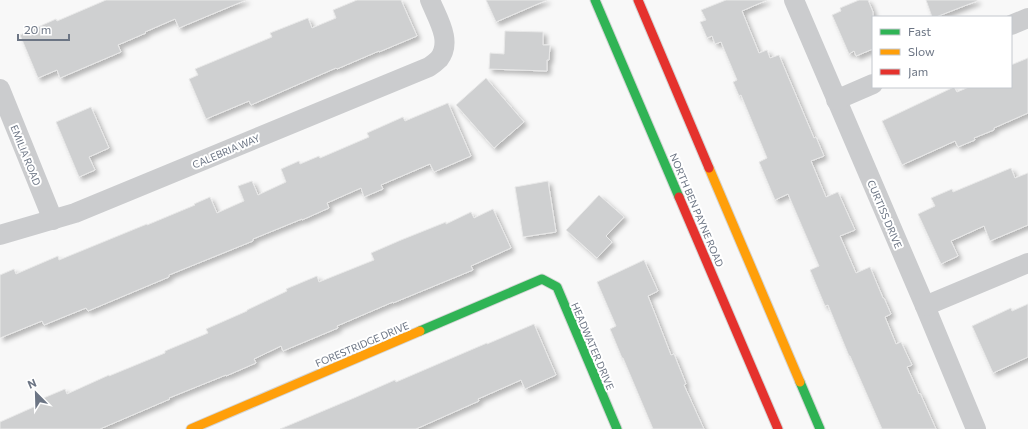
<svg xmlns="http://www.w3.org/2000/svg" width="1028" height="429" font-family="Commissioner,sans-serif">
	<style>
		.building { fill: #cfd0d1; stroke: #e8e8e8; filter: url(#shadow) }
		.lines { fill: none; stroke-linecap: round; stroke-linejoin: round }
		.fast-casing { stroke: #d4d5d5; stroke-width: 11 }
		.slow-casing { stroke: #d4d5d5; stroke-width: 11 }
		.jam-casing { stroke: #d4d5d5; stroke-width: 11 }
		.street { stroke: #cbccce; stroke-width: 20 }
		.fast { stroke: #30b455; stroke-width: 9 }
		.slow { stroke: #ff9f0a; stroke-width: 9 }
		.jam { stroke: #e5322d; stroke-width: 9 }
		.labels { text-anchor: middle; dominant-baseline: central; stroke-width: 4; stroke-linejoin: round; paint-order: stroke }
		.street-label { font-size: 10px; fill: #6c7584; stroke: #fff }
	</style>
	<defs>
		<filter id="shadow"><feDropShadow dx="3.5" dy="3.5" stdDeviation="2" flood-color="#0004"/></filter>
	</defs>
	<rect width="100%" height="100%" fill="#f8f8f8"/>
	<g class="building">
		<polygon points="106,0 246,0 179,28 175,19 145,32 146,33 118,45 121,52 60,78 57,70 38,78 20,35 56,19 57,21"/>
		<polygon points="357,0 401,0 417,36 379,52 379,51 337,69 336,68 251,105 249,101 206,119 189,79 198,75 195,69 272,37 270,33 308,18 312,28 336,18 333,10"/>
		<polygon points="486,0 547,0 496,22"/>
		<polygon points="726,0 767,0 742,11 759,53 767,50 770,58 779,55 814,138 816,137 824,156 811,161 826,197 838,192 855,230 840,236 856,273 870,267 883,298 884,298 891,314 885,317 896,344 901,342 912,365 907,367 919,394 920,393 936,429 882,429 850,356 849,356 828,305 825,306 810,270 819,266 788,194 775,200 759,162 767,158 741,95 739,96 733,82 737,80 721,42 715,44 712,36 707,38 700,22 706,20 701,10"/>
		<polygon points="859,0 868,0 873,12 873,49 856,56 854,51 849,54 832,15 841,11 840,8"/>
		<polygon points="926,0 977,0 977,1 936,17 932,17"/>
		<polygon points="505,31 543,32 543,45 550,45 549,60 547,60 547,71 489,69 490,53 504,54"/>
		<polygon points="1028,58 1028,113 994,128 994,130 974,138 975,140 958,147 955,141 902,165 882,121 954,87 957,92 969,87 1011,87 1011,65"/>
		<polygon points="486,78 524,122 494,148 456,105"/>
		<polygon points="448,103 471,156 434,172 430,164 381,185 383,189 364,197 361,188 327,203 329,208 302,220 302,219 253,239 253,241 169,275 169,277 88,311 86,308 44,325 42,321 0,338 0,275 14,269 16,274 58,256 59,260 147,224 147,225 195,205 194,204 210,197 217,213 244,201 238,186 252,181 258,195 286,182 281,169 299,161 300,164 319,156 320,158 369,137 367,133 403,117 405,121"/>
		<polygon points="91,107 109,148 89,157 95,170 79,177 56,122"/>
		<polygon points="1011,168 1015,178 1028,173 1028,225 990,241 984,226 951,241 958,256 941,264 918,214 935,206 931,198 952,189 953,192"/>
		<polygon points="548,181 556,232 523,237 515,187"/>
		<polygon points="599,195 624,217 606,236 612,242 597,258 566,230"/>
		<polygon points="493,209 511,248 471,266 473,270 393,303 393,302 337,326 338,328 283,351 281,346 254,359 256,363 226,376 226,375 169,398 170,399 100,429 0,429 0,422 36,406 34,402 65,389 67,394 109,375 109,376 165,353 165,351 208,333 206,329 247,311 247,310 287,291 286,289 317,276 319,282 374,260 371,253 401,240 446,222 446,224 471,212 474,218"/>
		<polygon points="644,260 658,291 648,296 671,355 674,354 686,384 684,385 704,429 653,429 623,358 622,358 610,329 616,326 597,282"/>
		<polygon points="1028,304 1028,357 993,373 972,326 1011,308 1012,311"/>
		<polygon points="534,324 556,375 525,389 521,380 478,399 479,401 416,429 280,429 354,398 395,380 396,382 487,343 487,344"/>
	</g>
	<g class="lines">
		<defs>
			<g id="fast">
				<polyline points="595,0 679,197"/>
				<polyline points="420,331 542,279 557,287 617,429"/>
				<polyline points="800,382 820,429"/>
			</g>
			<g id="slow">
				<polyline points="709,168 800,382"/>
				<polyline points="191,429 420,331"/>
			</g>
			<g id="jam">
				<polyline points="638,0 709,168"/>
				<polyline points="679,197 778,429"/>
			</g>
		</defs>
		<use href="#fast" class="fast-casing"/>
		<use href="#slow" class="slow-casing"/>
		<use href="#jam" class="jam-casing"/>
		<g class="street">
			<polyline points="794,0 925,306 976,429"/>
			<polyline points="1011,25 1028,18"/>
			<polyline points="0,89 53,220"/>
			<polyline points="836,100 873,84"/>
			<path d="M0,235l75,-22 354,-146c3,-2 7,-5 10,-8 14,-18 -2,-41 -9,-59"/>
			<polyline points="925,306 1028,263"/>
		</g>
		<use href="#fast" class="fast"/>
		<use href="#slow" class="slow"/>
		<use href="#jam" class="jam"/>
	</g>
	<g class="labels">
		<g class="street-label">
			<text transform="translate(226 151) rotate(-23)">CALEBRIA WAY</text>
			<text transform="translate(26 155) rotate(68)">EMILIA ROAD</text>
			<text transform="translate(697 210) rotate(67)">NORTH BEN PAYNE ROAD</text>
			<text transform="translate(885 214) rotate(67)">CURTISS DRIVE</text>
			<text transform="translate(362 344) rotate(-23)">FORESTRIDGE DRIVE</text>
			<text transform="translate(593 346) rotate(67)">HEADWATER DRIVE</text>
		</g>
	</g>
	<rect x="872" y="16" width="140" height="72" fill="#ffffff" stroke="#c4c8ce"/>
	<rect x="880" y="29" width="20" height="6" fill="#30b455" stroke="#c4c8ce"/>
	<text x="908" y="36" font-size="12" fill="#6c7584">Fast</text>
	<rect x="880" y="49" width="20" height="6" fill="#ff9f0a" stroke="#c4c8ce"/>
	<text x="908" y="56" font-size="12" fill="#6c7584">Slow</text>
	<rect x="880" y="69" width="20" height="6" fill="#e5322d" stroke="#c4c8ce"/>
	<text x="908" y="76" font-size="12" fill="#6c7584">Jam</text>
	<g transform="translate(36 393) rotate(337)" stroke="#ffffff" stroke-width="3" paint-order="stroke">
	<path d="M0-3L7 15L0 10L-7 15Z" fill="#6c7584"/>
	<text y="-6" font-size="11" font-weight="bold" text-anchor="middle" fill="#6c7584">N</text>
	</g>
	<path d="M18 34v6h51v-6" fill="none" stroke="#6c7584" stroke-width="2"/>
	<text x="24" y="34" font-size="12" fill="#6c7584" stroke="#ffffff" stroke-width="3" paint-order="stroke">20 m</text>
</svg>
